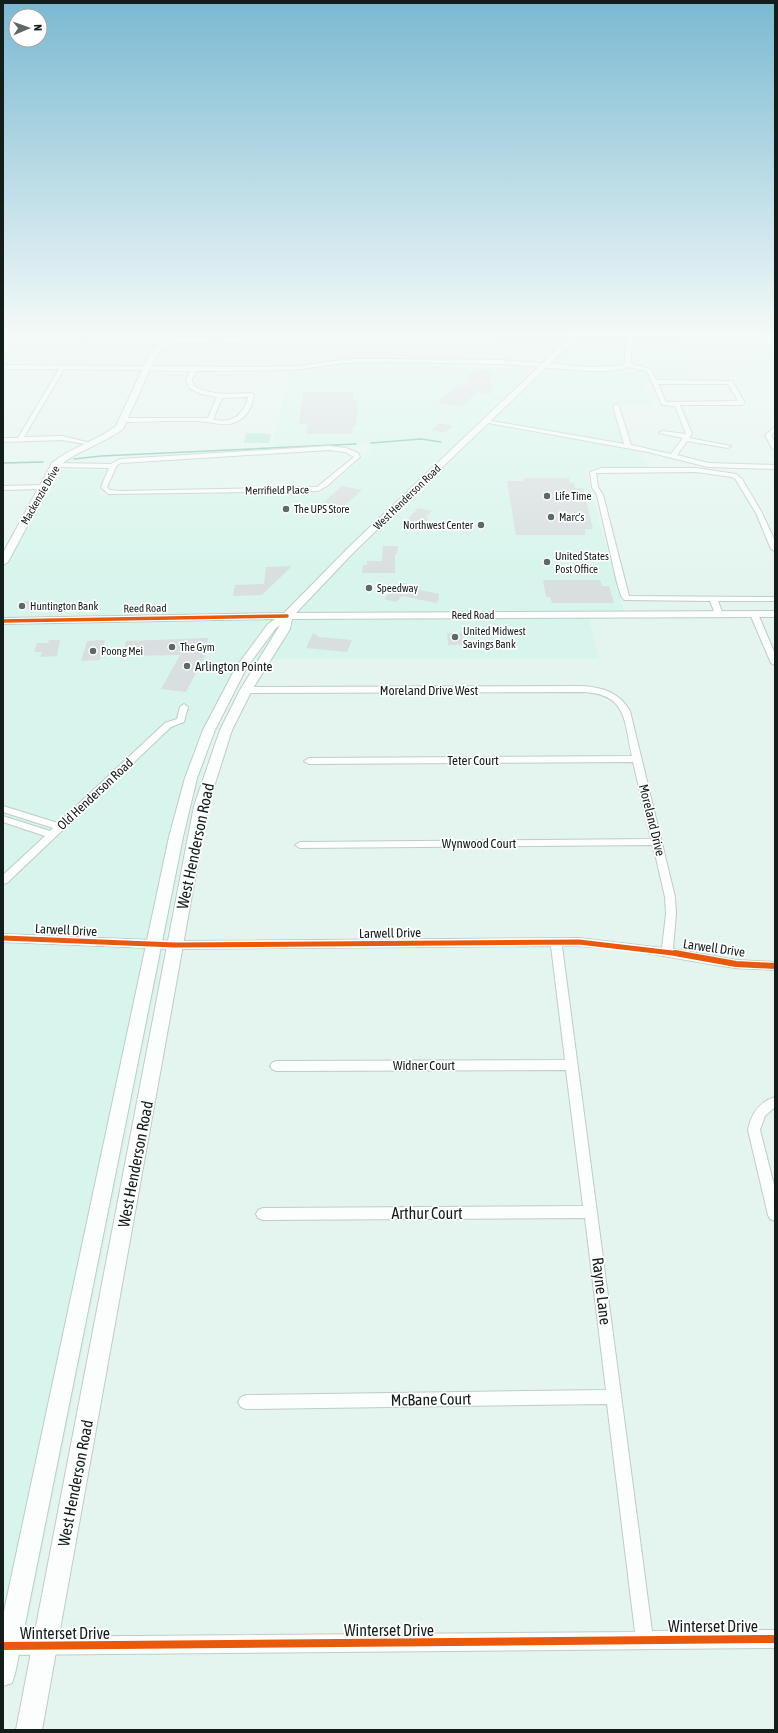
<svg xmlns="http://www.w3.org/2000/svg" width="778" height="1733" font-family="'Asap Condensed',sans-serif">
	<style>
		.built { fill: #d7f5ec }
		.green { fill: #bce8dc }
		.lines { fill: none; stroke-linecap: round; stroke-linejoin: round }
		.stream { stroke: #76c1b0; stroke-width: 1.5 }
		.building { fill: #d9dee0 }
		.street-casing { stroke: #bfccc8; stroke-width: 2 }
		.secondary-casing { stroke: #bfccc8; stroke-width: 2 }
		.street { fill: #fbfefd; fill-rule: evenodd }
		.secondary { fill: #fbfefd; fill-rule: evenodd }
		.cycleway-far3-casing { stroke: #fff; stroke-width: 5.5 }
		.cycleway-far2-casing { stroke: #fff; stroke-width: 8 }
		.cycleway-far1-casing { stroke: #fff; stroke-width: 8 }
		.cycleway-casing { stroke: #fff; stroke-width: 10 }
		.cycleway-far3 { stroke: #e8590c; stroke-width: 3.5 }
		.cycleway-far2 { stroke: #e8590c; stroke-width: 5 }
		.cycleway-far1 { stroke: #e8590c; stroke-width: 6 }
		.cycleway { stroke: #e8590c; stroke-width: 8 }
		.poi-dot { fill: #5c6966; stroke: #fff; stroke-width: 1.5 }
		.labels { text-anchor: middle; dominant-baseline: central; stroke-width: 3.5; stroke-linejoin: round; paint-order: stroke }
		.far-street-label { font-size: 11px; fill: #131e1b; stroke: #fff }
		.far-poi-label { font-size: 11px; fill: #131e1b; stroke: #fff; text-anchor: start }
		.poi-label { font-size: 13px; fill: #131e1b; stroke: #fff; text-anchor: start }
		.street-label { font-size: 13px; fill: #131e1b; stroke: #fff }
		.near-street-label { font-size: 16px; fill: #131e1b; stroke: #fff }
	</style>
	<rect width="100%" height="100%" fill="#e4f5f0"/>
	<polygon class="built" points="494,331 573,331 477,422 578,440 486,422 580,331 702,331 705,336 674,336 695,381 643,382 651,405 615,405 628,446 640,448 648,468 585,468 625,615 588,615 599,659 250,659 219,708 190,820 22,1650 3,1650 3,562 51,470 109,470 98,495 323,493 370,451 373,444 272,447 290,369 345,363 492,363 489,345 497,345"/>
	<polygon class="green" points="246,433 271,434 269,443 244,443"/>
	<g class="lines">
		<g class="stream">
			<polyline points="371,443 421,439 441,442"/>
			<polyline points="74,459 101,456 356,444"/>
			<polyline points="3,463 43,462"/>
		</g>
	</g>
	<g class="building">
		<polygon points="476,370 489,370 492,391 489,394 478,392 461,407 437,402 460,383 469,385 468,373 477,373"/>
		<polygon points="303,392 353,392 353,400 358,400 356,426 353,426 353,434 306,434 308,424 299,424"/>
		<polygon points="438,424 443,424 453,426 445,433 431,430"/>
		<polygon points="523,478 569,478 570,483 574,483 575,488 583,488 593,529 585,529 585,535 516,535 507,481 524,481"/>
		<polygon points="342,486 362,490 343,507 324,502"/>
		<polygon points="418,508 432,511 425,517 429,518 419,528 402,525"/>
		<polygon points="383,546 398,546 397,554 395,554 395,573 362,573 363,565 367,565 367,561 382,561"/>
		<polygon points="292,566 262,595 233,596 235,585 264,584 266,567"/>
		<polygon points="543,580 600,580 602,586 609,586 614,603 552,603 550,597 546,597"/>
		<polygon points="400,582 412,585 410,588 439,594 439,600 436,603 402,596 396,602 384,599"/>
		<polygon points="21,601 41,601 37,609 17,609"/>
		<polygon points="313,633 319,637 352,640 347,652 306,648"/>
		<polygon points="447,633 462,633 463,645 448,645"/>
		<polygon points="208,638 206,654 186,692 161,689 180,655 123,656 126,641"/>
		<polygon points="49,640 60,640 57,656 40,657 42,652 34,652 37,643 48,643"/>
		<polygon points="105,640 100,660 81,661 87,641"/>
	</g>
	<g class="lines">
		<defs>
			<g id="street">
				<polygon points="3,331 7,331 3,335"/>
				<polygon points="84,331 89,331 84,341 80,341"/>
				<polygon points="244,331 249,331 247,338 239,342 168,343 165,341 168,339 238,338 242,337"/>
				<path d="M631,333l3,2 -3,16v13l20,5 5,11 76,1 13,22 -3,2h-62l12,29 -3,4 42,8 -3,2 -41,-7 -10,14 31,8 67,2v4l-67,-2 -60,-15 -165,-30 3,-2 138,24 -11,-38 3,-2 3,2 12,39 40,9 12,-16 -24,-5 3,-2 24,3 -11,-28 -13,-1 -15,-34 -19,-4 -7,2 -14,2h-18l-88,-7 -113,-2 -45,1 -50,7 -97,1 -4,9 2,6c18,10 36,8 57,7l3,2c-2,13 -8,24 -21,28 -10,3 -16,0 -25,-1 -27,-3 -56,0 -84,0l-3,-2 3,-2h84l9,-21 -16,-3 -12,-6 -3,-8 4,-9 -126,-2 -40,68 38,-1 29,7v2l-29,-5 -59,2v-4h15l41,-69h-56v-4l254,2 43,-1 50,-7h38l113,1 88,7 31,-1 6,-3 -1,-12 3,-16zM658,384h70l10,17 -72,1zM248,397c-3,17 -17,28 -35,22l9,-21z"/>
				<polygon points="775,427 775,432 771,435 775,442 775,450 772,448 765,435"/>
				<path d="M329,446l17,2 12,5 2,4 -33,29 -9,5 -210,3 -7,-7 8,-19 -54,-1 -3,-2 3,-2 56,1 9,-5zM329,450l16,2 9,5 -37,30 -197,4 -10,-1 -3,-3 10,-22 4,-2z"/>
				<polygon points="602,468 696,468 736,474 742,479 762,513 775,541 775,551 771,549 756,513 736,480 732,477 696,472 596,473 598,487 603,495 629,596 775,597 775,601 718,601 723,614 719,616 715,614 710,601 624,600 621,596 617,583 597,495 592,487 590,472"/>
				<polygon points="3,486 42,485 45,487 42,489 3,490"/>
				<polygon points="751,612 757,612 758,614 775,654 775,665 771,663 750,614"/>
				<path d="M581,686c21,1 38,6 49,25l45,186 1,17 -3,35 63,11 39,2v8c-13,-1 -27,-1 -40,-2 -57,-8 -115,-23 -173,-22l90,685 123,-1v18l-772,7v-18l632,-5 -28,-228 -361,5 -5,-2 -3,-5 3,-5 5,-2 360,-5 -21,-172 -322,2 -5,-2 -2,-4 2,-4 5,-2 320,-2 -17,-136 -290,1 -4,-2 -2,-3 2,-3 4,-2 289,-1 -14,-114 -376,3 -172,-7v-8l172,7 404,-3 83,10 4,-34 -1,-17 -12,-52 -353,3 -5,-3 5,-3 351,-3 -18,-77 -324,2 -5,-3 5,-3 323,-2c-8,-36 -5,-63 -51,-64l-335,1 -4,-3 4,-3z"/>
				<polygon points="184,704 188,707 184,722 171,727 7,883 3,884 3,875 45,836 3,822 3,816 50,831 53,828 3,812 3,806 58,823 165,723 177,719 180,707"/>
				<path d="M775,1097v10l-10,9 -5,14 15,59v32l-5,-2 -2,-4 -20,-85c3,-16 11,-28 27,-33z"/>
			</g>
			<g id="secondary">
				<path d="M169,331h7l-5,12 -14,11 -34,75c-20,15 -45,21 -64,37l-51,96 -5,3v-12l49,-90c19,-16 45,-22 64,-37l34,-73 15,-13z"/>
				<polygon points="533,331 775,334 775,338 579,336 355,551 296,613 775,611 775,617 292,619 290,629 252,690 232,730 208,806 42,1730 16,1730 194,806 220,730 240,690 280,625 276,628 247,667 215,730 197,778 183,837 15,1674 12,1683 3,1686 3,1616 169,837 185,778 203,730 236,667 268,624 275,619 3,624 3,618 284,613 349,547 571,336 536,333"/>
			</g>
		</defs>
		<use href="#street" class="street-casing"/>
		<use href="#secondary" class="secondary-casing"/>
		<use href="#street" class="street"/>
		<use href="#secondary" class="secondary"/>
		<defs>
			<polyline id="cycleway-far3" points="3,621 287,616"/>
			<polyline id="cycleway-far2" points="3,938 175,945 579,942 681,954"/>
			<polyline id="cycleway-far1" points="675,953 736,964 775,966"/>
			<polyline id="cycleway" points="3,1646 775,1639"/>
		</defs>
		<use href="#cycleway-far3" class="cycleway-far3-casing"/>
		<use href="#cycleway-far2" class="cycleway-far2-casing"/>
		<use href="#cycleway-far1" class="cycleway-far1-casing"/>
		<use href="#cycleway" class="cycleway-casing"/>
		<use href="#cycleway-far3" class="cycleway-far3"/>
		<use href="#cycleway-far2" class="cycleway-far2"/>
		<use href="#cycleway-far1" class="cycleway-far1"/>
		<use href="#cycleway" class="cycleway"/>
	</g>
	<linearGradient id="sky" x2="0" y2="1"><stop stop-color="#7ab9d2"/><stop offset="0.58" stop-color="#f3faf8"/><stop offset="1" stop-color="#f3faf8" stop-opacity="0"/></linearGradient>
	<rect width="778" height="574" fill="url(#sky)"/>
	<g class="poi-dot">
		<circle cx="547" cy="496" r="4"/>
		<circle cx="286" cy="509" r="4"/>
		<circle cx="551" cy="517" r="4"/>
		<circle cx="481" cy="525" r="4"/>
		<circle cx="547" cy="562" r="4"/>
		<circle cx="369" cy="588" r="4"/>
		<circle cx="22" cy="606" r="4"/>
		<circle cx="455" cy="637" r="4"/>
		<circle cx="172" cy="647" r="4"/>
		<circle cx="93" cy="651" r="4"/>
		<circle cx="187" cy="666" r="4"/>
	</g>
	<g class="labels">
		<g class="far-street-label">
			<text transform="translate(277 490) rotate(-1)">Merrifield Place</text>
			<text transform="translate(40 495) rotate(-60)">Mackenzie Drive</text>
			<text transform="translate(407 497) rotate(-44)">West Henderson Road</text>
			<text transform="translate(145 608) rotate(-1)">Reed Road</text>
			<text x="473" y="615">Reed Road</text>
		</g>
		<g class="far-poi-label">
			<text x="555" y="496">Life Time</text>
			<text x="294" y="509">The UPS Store</text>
			<text x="559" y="517">Marc's</text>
			<text x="473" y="525" text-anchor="end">Northwest Center</text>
			<text x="555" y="556">United States<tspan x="555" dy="13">Post Office</tspan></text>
			<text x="377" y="588">Speedway</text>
			<text x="30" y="606">Huntington Bank</text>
			<text x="463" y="631">United Midwest<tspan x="463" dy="13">Savings Bank</tspan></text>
			<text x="180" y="647">The Gym</text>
			<text x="101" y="651">Poong Mei</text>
		</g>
		<g class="poi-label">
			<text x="195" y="666">Arlington Pointe</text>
		</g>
		<g class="street-label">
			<text x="429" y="690">Moreland Drive West</text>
			<text x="473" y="760">Teter Court</text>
			<text transform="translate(95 794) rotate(-43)">Old Henderson Road</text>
			<text transform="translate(652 820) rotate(76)">Moreland Drive</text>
			<text x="479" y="843">Wynwood Court</text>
			<text transform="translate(66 930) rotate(3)">Larwell Drive</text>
			<text transform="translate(390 933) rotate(-1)">Larwell Drive</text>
			<text transform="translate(714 948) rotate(8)">Larwell Drive</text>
			<text x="424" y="1065">Widner Court</text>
		</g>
		<g class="near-street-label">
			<text transform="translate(195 846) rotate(-78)">West Henderson Road</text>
			<text transform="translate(135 1164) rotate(-79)">West Henderson Road</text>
			<text x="427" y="1213">Arthur Court</text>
			<text transform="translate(602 1291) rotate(83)">Rayne Lane</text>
			<text transform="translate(431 1399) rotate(-1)">McBane Court</text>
			<text transform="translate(75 1483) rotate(-79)">West Henderson Road</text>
			<text x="713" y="1626">Winterset Drive</text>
			<text x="389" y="1630">Winterset Drive</text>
			<text x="65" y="1633">Winterset Drive</text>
		</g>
	</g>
	<rect width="778" height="1733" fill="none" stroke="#131e1b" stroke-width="8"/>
	<g transform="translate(28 28) rotate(88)"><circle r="19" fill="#ffffff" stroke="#a1a5a4"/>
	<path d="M0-3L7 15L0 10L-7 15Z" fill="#5c6966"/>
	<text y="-6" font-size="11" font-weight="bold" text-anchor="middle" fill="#131e1b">N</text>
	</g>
</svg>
